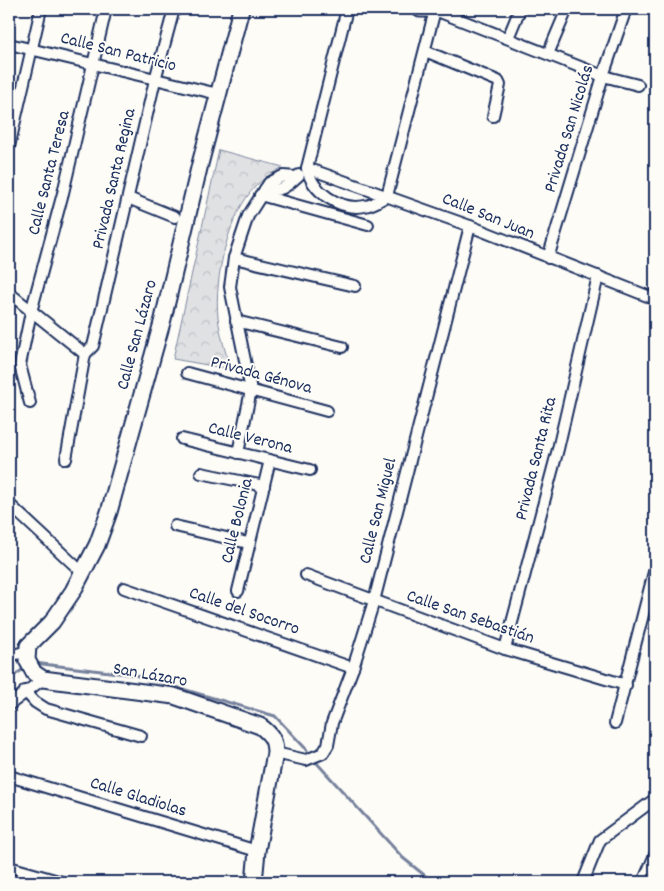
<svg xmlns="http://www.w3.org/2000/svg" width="664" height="891" font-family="Dekko,sans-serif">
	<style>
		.forest { fill: url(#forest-crowns); stroke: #7e88a0 }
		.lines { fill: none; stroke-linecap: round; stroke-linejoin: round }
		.stream { stroke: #76819c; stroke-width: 3 }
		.minor-casing { stroke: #1b2f5e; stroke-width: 14 }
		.secondary-casing { stroke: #1b2f5e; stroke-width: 19 }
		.minor { stroke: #fdfcf7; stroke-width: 10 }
		.secondary { stroke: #fdfcf7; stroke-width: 15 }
		.labels { text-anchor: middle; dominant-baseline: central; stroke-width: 4; stroke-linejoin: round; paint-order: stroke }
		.street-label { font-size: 18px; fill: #1b2f5e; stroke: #fdfcf7 }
	</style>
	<defs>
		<pattern id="forest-crowns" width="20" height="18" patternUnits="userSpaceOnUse" patternTransform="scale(1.25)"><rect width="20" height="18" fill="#e0e1e3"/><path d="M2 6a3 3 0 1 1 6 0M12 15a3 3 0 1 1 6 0" fill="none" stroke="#c0c1c5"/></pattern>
	</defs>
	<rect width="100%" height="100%" fill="#fdfcf7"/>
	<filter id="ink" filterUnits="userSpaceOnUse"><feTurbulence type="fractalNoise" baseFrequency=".02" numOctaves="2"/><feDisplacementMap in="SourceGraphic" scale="10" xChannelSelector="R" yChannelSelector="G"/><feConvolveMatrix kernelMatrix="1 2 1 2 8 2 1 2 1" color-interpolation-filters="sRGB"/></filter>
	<g filter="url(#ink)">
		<path class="forest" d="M219,150l64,17c-10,6 -20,11 -28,20 -27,28 -41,91 -37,130 2,18 8,35 12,52l-57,-10z"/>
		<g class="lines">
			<g class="stream">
				<polyline points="34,663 135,675 275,716 307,750"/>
				<polyline points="9,679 22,670"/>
				<polyline points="315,761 403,858 433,882"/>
			</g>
			<defs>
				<g id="minor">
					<path d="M347,9l-40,159c5,24 33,43 58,38 8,-1 15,-6 22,-10l48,-186 168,66 35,9"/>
					<polyline points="508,38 520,9"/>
					<polyline points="9,44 218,94"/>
					<polyline points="425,51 498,81 500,85 493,116"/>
					<polyline points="548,54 567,9"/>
					<polyline points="9,147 41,9"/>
					<polyline points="307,168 470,226 655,299"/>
					<path d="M265,189c16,4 22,-3 34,-14"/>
					<polyline points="260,195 368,225"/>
					<polyline points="128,198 175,217"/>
					<polyline points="234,258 355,286"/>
					<polyline points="548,258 603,76 626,9"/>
					<polyline points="9,293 85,354"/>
					<polyline points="236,321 342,347"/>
					<polyline points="85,354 93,346 96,334 155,80 174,9"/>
					<polyline points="187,373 327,411"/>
					<polyline points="30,403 20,365 31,312 63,193 106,9"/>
					<polyline points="182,439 310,470"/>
					<polyline points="238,453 251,390 230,287 234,258 248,216 269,183 283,176 296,177"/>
					<polyline points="66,459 85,354"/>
					<polyline points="201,473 264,486"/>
					<polyline points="9,504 83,573"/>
					<polyline points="175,526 248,543"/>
					<polyline points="306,575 505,649 626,685"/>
					<polyline points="124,588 353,668"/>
					<polyline points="238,591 270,460"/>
					<polyline points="505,649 558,449 598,276"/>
					<polyline points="9,656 28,651"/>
					<polyline points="25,691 35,702 46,709 141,736"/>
					<polyline points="9,705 43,679"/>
					<polyline points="615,723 655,568"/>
					<polyline points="275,753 306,760 323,753 328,745 332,723 353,668 374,601 470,226"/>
					<polyline points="9,776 257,851"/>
					<polyline points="9,867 62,882"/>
					<polyline points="583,882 600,840 655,799"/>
					<polyline points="643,882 655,855"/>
				</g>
				<g id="secondary">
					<path d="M241,9l-41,155 -37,155 -54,193 -12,33 -24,46 -21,31 -24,24 -1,14 7,13 9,6 131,17 86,30c11,8 15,14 15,27l-18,98 -3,31"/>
					<polyline points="420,9 439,9"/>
				</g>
			</defs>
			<use href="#minor" class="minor-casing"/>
			<use href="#secondary" class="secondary-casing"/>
			<use href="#minor" class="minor"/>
			<use href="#secondary" class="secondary"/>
		</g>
	</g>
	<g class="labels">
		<g class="street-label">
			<text transform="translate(118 53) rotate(14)">Calle San Patricio</text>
			<text transform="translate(570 129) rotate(-73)">Privada San Nicolás</text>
			<text transform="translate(50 173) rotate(-76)">Calle Santa Teresa</text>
			<text transform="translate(115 179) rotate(-77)">Privada Santa Regina</text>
			<text transform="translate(488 217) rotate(22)">Calle San Juan</text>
			<text transform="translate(138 335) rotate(-75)">Calle San Lázaro</text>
			<text transform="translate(261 376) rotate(15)">Privada Génova</text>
			<text transform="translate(250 439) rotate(14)">Calle Verona</text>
			<text transform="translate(537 459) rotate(-76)">Privada Santa Rita</text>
			<text transform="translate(379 511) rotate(-76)">Calle San Miguel</text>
			<text transform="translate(238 521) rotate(-76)">Calle Bolonia</text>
			<text transform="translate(244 612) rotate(19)">Calle del Socorro</text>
			<text transform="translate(470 618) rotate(19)">Calle San Sebastián</text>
			<text transform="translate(150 676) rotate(10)">San Lázaro</text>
			<text transform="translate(138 798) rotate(17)">Calle Gladiolas</text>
		</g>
	</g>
	<rect width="664" height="891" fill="none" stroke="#fdfcf7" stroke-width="30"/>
	<rect x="15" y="15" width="634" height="861" fill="none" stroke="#1b2f5e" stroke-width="2" filter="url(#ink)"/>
</svg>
